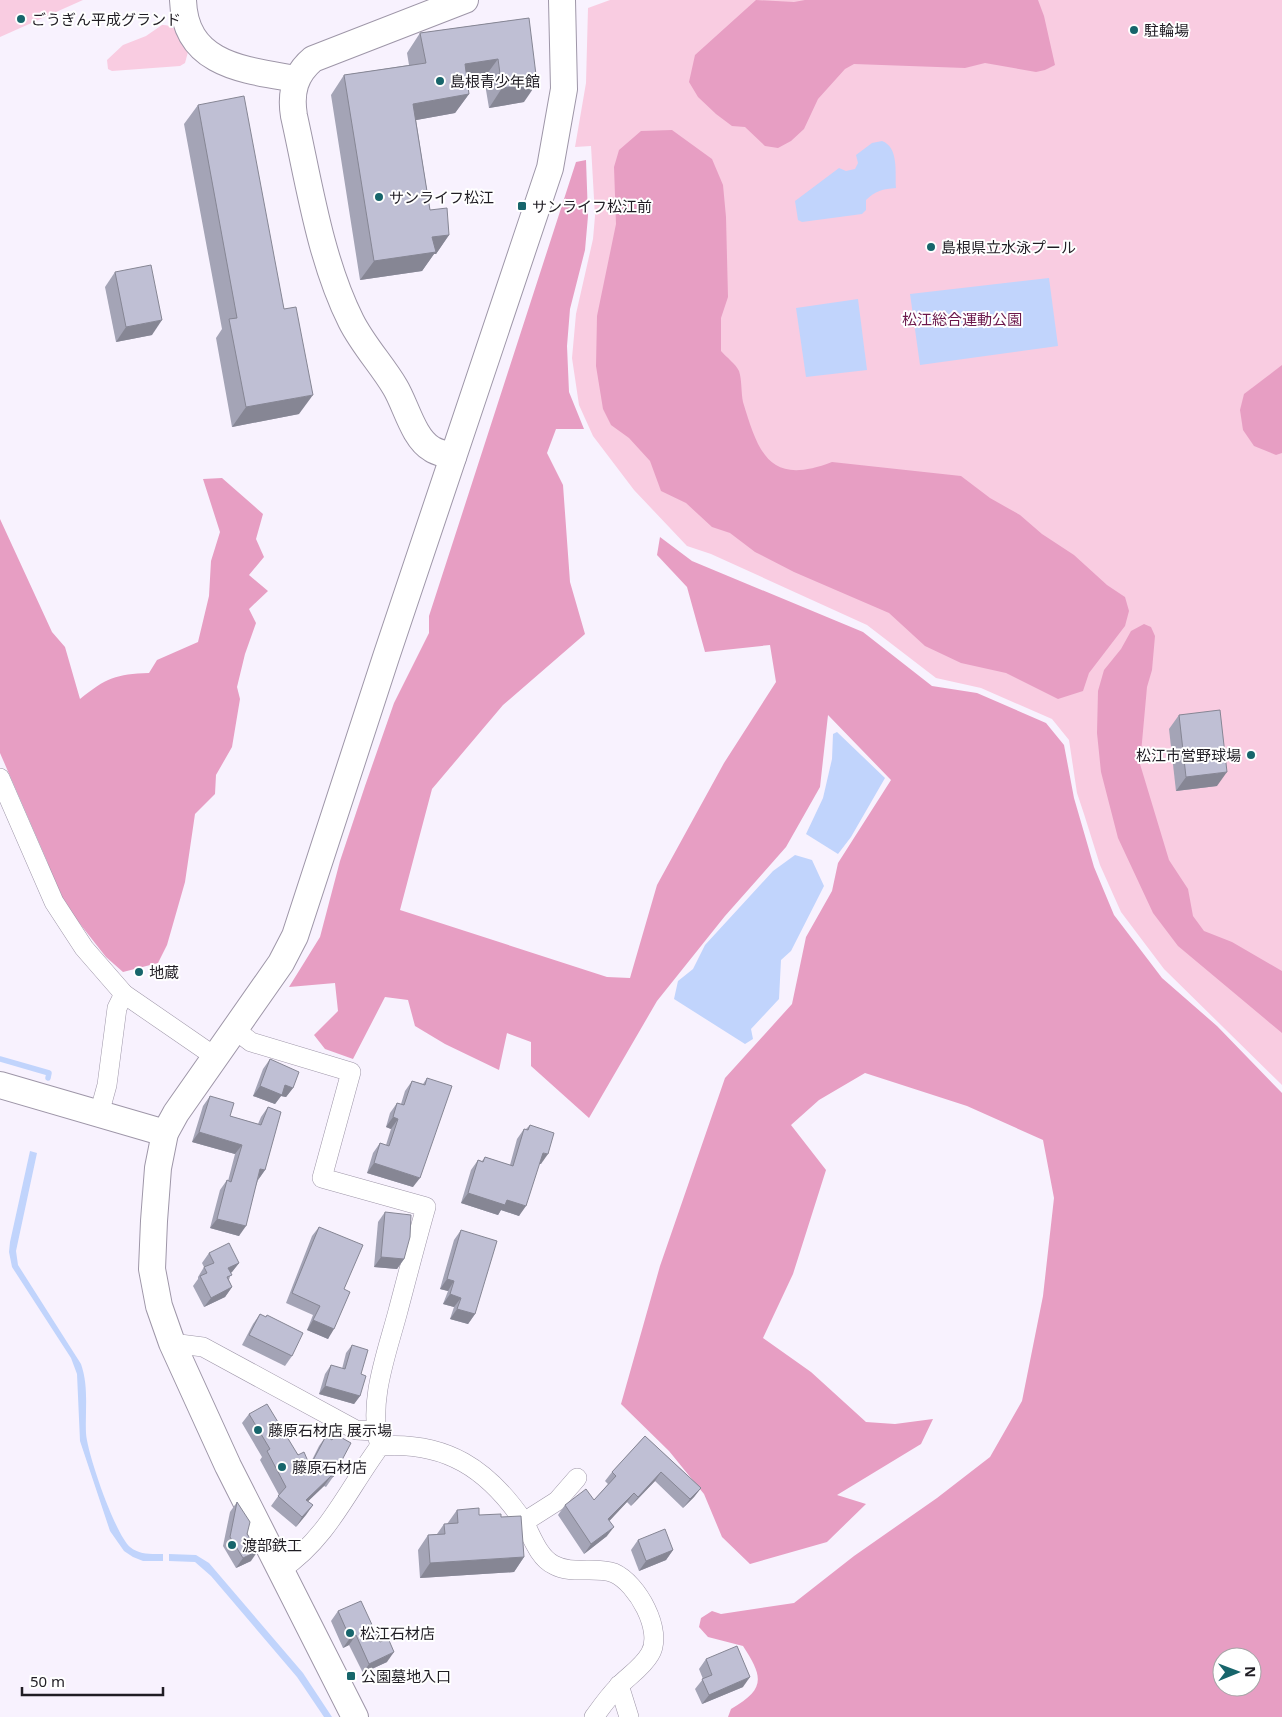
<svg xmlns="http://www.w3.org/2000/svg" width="1282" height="1717" font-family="'Noto Sans','Noto Sans JP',sans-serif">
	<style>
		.green { fill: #f9cce1 }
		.forest { fill: #e79ec3; fill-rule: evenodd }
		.water { fill: #c1d4fc }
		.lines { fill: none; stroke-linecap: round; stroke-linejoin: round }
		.stream { stroke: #c1d4fc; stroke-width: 5.5 }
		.street-casing { stroke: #9e96a8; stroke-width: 20 }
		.secondary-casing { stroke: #9e96a8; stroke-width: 28 }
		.street { stroke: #fff; stroke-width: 19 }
		.secondary { stroke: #fff; stroke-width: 26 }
		.wall { fill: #a4a4b6 }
		.shaded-wall { fill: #868694 }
		.building { fill: #bfbfd4; stroke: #868694 }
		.poi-dot { fill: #17656b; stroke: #fff; stroke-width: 2 }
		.labels { text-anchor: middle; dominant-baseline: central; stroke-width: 4; stroke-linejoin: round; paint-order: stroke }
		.poi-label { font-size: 15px; fill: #201d24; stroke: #fff; text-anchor: start }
		.park-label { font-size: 15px; fill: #6c184c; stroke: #fff }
	</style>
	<rect width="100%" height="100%" fill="#f8f2fe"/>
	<g class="green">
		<polygon points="0,0 83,0 0,37"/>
		<polygon points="610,0 1282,0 1282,1085 1164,969 1121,912 1100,865 1084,814 1077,793 1069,740 1052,719 981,688 936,678 867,625 711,554 687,546 634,490 593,436 579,405 572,358 576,314 593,239 595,216 591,146 575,147 586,83 588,8"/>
		<path d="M162,25c15,-1 22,14 26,27l-3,11 -5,3 -68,5 -4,-2 -1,-9 16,-15 23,-9z"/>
	</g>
	<g class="forest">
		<polygon points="756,0 794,2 805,0 1038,0 1044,16 1055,65 1045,70 1036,72 985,63 965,68 854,64 845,69 818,99 804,129 791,141 778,148 765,146 745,127 732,126 716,114 698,97 689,82 695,55"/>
		<path d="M672,130l40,29 11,26 3,32 2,80 -7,21v33c5,6 15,13 18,20 3,9 2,21 4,31 16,53 27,84 89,60l129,14 29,22 30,17 22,19 32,21 33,30 18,12 4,14 -4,15 -36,47 -6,18 -25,8 -52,-26 -45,-10 -36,-17 -36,-33 -95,-41 -39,-20 -25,-19 -18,-6 -26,-24 -25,-12 -11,-30 -21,-23 -18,-13 -8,-16 -7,-43 1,-50 19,-92 -2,-57 5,-17 22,-19z"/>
		<path d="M586,160l2,56 -3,34 -15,59 -3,37 2,46 15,37h-28l-9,24 16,32 7,97 15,52 -82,71 -71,84 -32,121 207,67 23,1 27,-93 67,-122 52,-81 -6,-37 -65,7 -18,-65 -30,-32 3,-18 32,24 171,71 69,54 45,7 69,30 18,22 10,53 20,69 20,48 48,63 55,48 65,67v624h-554l3,-8c34,-20 33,-31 12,-63l-35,-9 -9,-10 2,-9 11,-7 9,3 73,-11 60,-47 83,-58 53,-41 32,-56 21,-105 11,-98 -11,-58 -76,-34 -102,-33 -46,27 -28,25 35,45 -33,104 -30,64 48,34 55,50 29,2 38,-5 -12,25 -84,51 29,9 -39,38 -77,22 -28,-27 -18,-43 -35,-43 -48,-47 39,-138 65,-188 67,-74 14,-67 26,-46 6,-28 53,-83 -63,-65 -8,72 -34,60 -61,69 -68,85 -68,117 -58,-52v-24l-24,-9 -8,37 -54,-26 -30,-18 -7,-26 -23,-3 -32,62 -28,-10 -11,-14 24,-24 -3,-28 -46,4 31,-50 20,-76 25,-75 29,-83 35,-70v-17l147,-454zM1222,1657h30v30h-30z"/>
		<polygon points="1282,365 1282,453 1276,455 1254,446 1243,430 1240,410 1244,394"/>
		<path d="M222,478l41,36 -7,25 8,18 -15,18 19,16 -19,18 7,14 -11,31 -8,33 3,12 -8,48 -16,28 -1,19 -20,20 -10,68 -18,63 -9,18 -35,9 -17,-15 -48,-61 -11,-35 -47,-108v-234l52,113 13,15 15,52c26,-21 36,-25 69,-26l8,-13 41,-18 11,-46 2,-35 9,-29 -17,-53z"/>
		<polygon points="1144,624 1151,627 1155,636 1152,670 1147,687 1140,764 1169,860 1188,889 1193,916 1204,931 1232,942 1282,971 1282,1033 1178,946 1153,913 1118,838 1101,772 1097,733 1098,691 1104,670 1121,649 1131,631"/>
	</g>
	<g class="water">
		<path d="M882,141c17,6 13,32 14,47 -13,1 -21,3 -30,12v10l-4,4 -60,8 -4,-2 -3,-19 44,-33 7,3 9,-2 3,-6 -2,-8 16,-12z"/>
		<polygon points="1049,278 1058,346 920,365 910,294"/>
		<polygon points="858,299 867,370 806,377 796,308"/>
		<polygon points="837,732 885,778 851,837 838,854 806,834 823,798 832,759 833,734"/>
		<polygon points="795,855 812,860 824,886 791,951 781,960 779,999 751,1029 753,1039 745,1044 674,999 678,981 693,969 705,945 773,871"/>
		<path d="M30,1151l7,2 -21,98 2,14 63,99c8,23 4,46 5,69 1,20 29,101 44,114 10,8 21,7 33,7v7h-20l-10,-4 -9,-6 -14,-20 -30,-90 -3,-67 -6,-16 -59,-91 -3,-15 1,-10z"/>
		<polygon points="169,1554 196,1555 209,1563 303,1673 332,1717 324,1717 297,1677 211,1576 195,1562 169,1561"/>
	</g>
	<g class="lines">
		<polyline class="stream" points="0,1059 49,1073 48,1078"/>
		<defs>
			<g id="street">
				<polyline points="0,778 54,902 84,948 124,994 214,1056"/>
				<path d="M234,1029l17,13 100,30 -29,106 104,29c-10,35 -19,70 -28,104 -11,42 -31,92 -18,135"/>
				<polyline points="99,1114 107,1085 117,1008 124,994"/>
				<polyline points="172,1343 203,1347 356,1430 375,1431"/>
				<path d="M577,1478l-20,23 -33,21c8,15 15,36 30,43 18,10 41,1 60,8 23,10 50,58 36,81 -8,14 -22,22 -32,33 -9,9 -16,19 -24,30"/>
				<path d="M282,1569c46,-31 66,-80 98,-123 66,-5 108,23 144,76"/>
				<polyline points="619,1685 629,1717"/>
			</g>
			<g id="secondary">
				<path d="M183,0c2,66 63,70 113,79"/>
				<path d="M453,457c-6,-3 -15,-4 -21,-8 -19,-11 -26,-44 -37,-62 -13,-22 -32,-42 -44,-66 -31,-62 -42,-138 -57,-205 -4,-24 1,-42 19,-57l152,-59"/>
				<polyline points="0,1085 165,1133"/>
				<polyline points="355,1717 228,1466 172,1343 159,1306 152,1269 154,1221 158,1168 165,1133 176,1113 281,963 295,936 386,657 550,168 564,89 562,0"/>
			</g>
		</defs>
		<use href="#street" class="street-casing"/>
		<use href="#secondary" class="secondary-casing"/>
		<use href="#street" class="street"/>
		<use href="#secondary" class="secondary"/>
	</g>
	<g class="wall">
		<polygon points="529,18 524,102 489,108 484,78 467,81 469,94 455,113 416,120 430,210 449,235 436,254 434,254 422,271 360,280 331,95 344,75 409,65 407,53 420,33"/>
		<polygon points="198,105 299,414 232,427 216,338 222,329 184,124"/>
		<polygon points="115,272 152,335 116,342 105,287"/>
		<polygon points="1179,715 1217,786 1176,791 1169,729"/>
		<polygon points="270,1059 293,1088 286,1097 281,1096 275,1104 253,1096 263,1069"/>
		<polygon points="427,1078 413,1187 367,1173 373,1153 380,1143 386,1145 391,1129 386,1127 390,1113 397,1103 401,1104 405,1091 412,1081 423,1084"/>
		<polygon points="210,1096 230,1116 258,1124 261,1117 268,1107 265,1170 258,1180 239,1236 210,1228 220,1190 227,1180 228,1181 235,1154 192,1142 203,1106"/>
		<polygon points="530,1125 541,1164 539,1164 519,1216 501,1210 498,1215 461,1203 471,1170 478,1160 482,1161 485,1157 510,1165 517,1139 524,1129 526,1129"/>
		<polygon points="385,1212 404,1259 397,1269 374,1267 378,1222"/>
		<polygon points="319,1227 344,1289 328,1339 307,1330 313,1315 286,1303 312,1236"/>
		<polygon points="461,1230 475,1314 468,1324 450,1319 454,1307 443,1304 448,1291 440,1289 454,1240"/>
		<polygon points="209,1253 239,1263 231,1273 229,1280 232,1287 225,1297 204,1307 193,1286 198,1279 198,1277 204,1267 202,1263"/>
		<polygon points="260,1314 292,1356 285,1366 242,1345 253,1324"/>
		<polygon points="352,1345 361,1374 360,1396 354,1404 319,1394 325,1374 331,1365 342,1369 346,1353"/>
		<polygon points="249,1414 310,1464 319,1446 326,1436 332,1440 335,1434 333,1477 326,1487 324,1486 308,1501 313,1505 296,1527 271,1506 279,1495 260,1460 262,1457 242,1423"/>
		<polygon points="645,1436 701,1488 694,1497 683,1508 655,1481 631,1506 627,1502 609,1521 607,1536 584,1554 558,1515 565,1505 594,1500 608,1484 605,1481 612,1472"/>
		<polygon points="237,1502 247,1534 251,1561 236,1568 223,1546 230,1512"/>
		<polygon points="457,1510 479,1515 501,1517 524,1557 514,1572 420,1578 418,1550 428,1535 437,1534 444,1524 447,1524"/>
		<polygon points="638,1540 673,1550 666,1560 639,1571 631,1550"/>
		<polygon points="338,1611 387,1662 363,1673 349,1645 343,1648 331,1621"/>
		<polygon points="706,1659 743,1687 702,1704 695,1689 703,1679 699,1669"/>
	</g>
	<g class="shaded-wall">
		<polygon points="498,59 484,78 452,83 465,64"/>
		<polygon points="537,83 524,102 489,108 502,88"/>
		<polygon points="469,94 455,113 400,123 413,104"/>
		<polygon points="449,235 436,254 434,254 422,271 360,280 374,261 432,237"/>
		<polygon points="162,320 152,335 116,342 126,327"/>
		<polygon points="313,395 299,414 232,427 246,407"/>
		<polygon points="1227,772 1217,786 1176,791 1186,777"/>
		<polygon points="285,1085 293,1088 286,1097 281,1096 275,1104 253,1096 260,1086"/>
		<polygon points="393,1117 398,1119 391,1129 386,1127"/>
		<polygon points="199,1132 242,1145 235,1154 192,1142"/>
		<polygon points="543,1153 548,1154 541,1164 536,1163"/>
		<polygon points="374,1163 420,1178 413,1187 367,1173"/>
		<polygon points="260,1169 265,1170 258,1180"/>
		<polygon points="468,1193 507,1200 526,1206 519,1216 501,1210 498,1215 461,1203"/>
		<polygon points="217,1219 246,1226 239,1236 210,1228"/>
		<polygon points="381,1257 404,1259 397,1269 374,1267"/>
		<polygon points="239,1263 232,1272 221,1278 228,1268"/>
		<polygon points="447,1279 454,1281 448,1291 440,1289"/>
		<polygon points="232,1287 225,1297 204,1307 211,1298"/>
		<polygon points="450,1294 461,1298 454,1307 443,1304"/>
		<polygon points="457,1309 475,1314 468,1324 450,1319"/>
		<polygon points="313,1320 334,1329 328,1339 307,1330"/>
		<polygon points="325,1386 360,1396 354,1404 319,1394"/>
		<polygon points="661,1472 655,1481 631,1506 638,1497"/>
		<polygon points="331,1476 324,1486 299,1510 306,1500"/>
		<polygon points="701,1488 694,1497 683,1508 690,1499"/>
		<polygon points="634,1493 627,1502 602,1529 608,1519"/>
		<polygon points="313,1505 306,1515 296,1527 302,1517"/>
		<polygon points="614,1527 607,1536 584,1554 591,1544"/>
		<polygon points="673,1550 666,1560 639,1571 646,1561"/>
		<polygon points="258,1551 251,1561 236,1568 243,1558"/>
		<polygon points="524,1557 514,1572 420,1578 430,1563"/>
		<polygon points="356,1635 349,1645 343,1648 350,1638"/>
		<polygon points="394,1652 387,1662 363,1673 369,1664"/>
		<polygon points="750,1677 743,1687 702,1704 709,1695"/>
	</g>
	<g class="building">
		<polygon points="529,18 537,83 502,88 498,59 465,64 469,94 413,104 430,210 447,208 449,235 432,237 436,252 374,261 344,75 426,63 420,33"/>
		<polygon points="244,96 284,309 296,307 313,395 246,407 229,319 237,318 198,105"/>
		<polygon points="151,265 162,320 126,327 115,272"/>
		<polygon points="1220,710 1227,772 1186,777 1179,715"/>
		<polygon points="270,1059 299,1072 293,1088 285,1085 282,1095 260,1086"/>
		<polygon points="427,1078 452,1086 420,1178 374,1163 380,1143 389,1146 398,1119 393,1117 397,1103 404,1105 412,1081 425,1085"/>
		<polygon points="210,1096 234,1103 230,1116 261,1125 268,1107 281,1112 265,1170 260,1169 246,1226 217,1219 227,1180 231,1182 242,1145 199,1132"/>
		<polygon points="530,1125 554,1133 548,1154 543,1153 526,1206 507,1200 505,1205 468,1193 478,1160 483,1162 485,1157 513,1166 524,1129 528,1130"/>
		<polygon points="385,1212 411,1215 410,1237 404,1259 381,1257"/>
		<polygon points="319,1227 363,1245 344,1289 350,1292 334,1329 313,1320 320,1306 292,1293"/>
		<polygon points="461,1230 497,1241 475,1314 457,1309 461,1298 450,1294 454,1281 447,1279"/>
		<polygon points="229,1243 239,1263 228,1268 232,1275 227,1277 232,1287 211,1298 200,1276 207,1273 204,1267 214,1263 209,1253"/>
		<polygon points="260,1314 266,1317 267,1315 303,1333 292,1356 249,1335"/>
		<polygon points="352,1345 368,1350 361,1374 366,1376 360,1396 325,1386 331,1365 345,1369"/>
		<polygon points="267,1404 298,1455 304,1452 310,1466 326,1436 332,1440 335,1434 351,1443 333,1477 331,1476 306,1500 313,1505 302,1517 278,1496 286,1487 267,1451 270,1449 249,1414"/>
		<polygon points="645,1436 701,1488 690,1499 661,1472 638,1497 634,1493 608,1519 614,1527 591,1544 565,1505 586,1489 594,1500 616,1476 612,1472"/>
		<polygon points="237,1502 250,1522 247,1534 258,1551 243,1558 230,1537"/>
		<polygon points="479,1508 479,1515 501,1514 501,1517 521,1516 524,1557 430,1563 428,1535 445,1534 444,1524 458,1523 457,1510"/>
		<polygon points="665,1529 673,1550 646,1561 638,1540"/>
		<polygon points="361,1601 380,1642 388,1638 394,1652 369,1664 356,1635 350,1638 338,1611"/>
		<polygon points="737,1646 750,1677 709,1695 702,1679 712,1675 706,1659"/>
	</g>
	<g class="poi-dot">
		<circle cx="21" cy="19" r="5"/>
		<circle cx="1134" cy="30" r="5"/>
		<circle cx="440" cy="81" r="5"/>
		<circle cx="379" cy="197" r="5"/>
		<rect x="517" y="201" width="10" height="10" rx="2.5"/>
		<circle cx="931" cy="247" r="5"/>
		<circle cx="1251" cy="755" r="5"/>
		<circle cx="139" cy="972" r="5"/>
		<circle cx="258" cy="1430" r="5"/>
		<circle cx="282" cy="1467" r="5"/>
		<circle cx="232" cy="1545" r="5"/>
		<circle cx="350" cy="1633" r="5"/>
		<rect x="346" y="1671" width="10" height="10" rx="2.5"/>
	</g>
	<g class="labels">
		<g class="poi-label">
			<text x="31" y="19">ごうぎん平成グランド</text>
			<text x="1144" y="30">駐輪場</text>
			<text x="450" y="81">島根青少年館</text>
			<text x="389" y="197">サンライフ松江</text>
			<text x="532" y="206">サンライフ松江前</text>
			<text x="941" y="247">島根県立水泳プール</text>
			<text x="1241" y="755" text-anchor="end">松江市営野球場</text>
			<text x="149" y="972">地蔵</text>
			<text x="268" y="1430">藤原石材店 展示場</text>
			<text x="292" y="1467">藤原石材店</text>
			<text x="242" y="1545">渡部鉄工</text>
			<text x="360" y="1633">松江石材店</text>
			<text x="361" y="1676">公園墓地入口</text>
		</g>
		<g class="park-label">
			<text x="962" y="319">松江総合運動公園</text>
		</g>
	</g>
	<g transform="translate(1237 1672) rotate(89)"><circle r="24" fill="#ffffff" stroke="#a6a5a7"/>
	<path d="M0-4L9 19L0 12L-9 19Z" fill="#17656b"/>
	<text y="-8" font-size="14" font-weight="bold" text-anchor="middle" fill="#201d24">N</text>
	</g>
	<path d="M22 1687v8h141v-8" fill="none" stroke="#201d24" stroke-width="2.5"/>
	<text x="30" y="1687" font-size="15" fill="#201d24" stroke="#ffffff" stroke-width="4" paint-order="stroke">50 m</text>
</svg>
